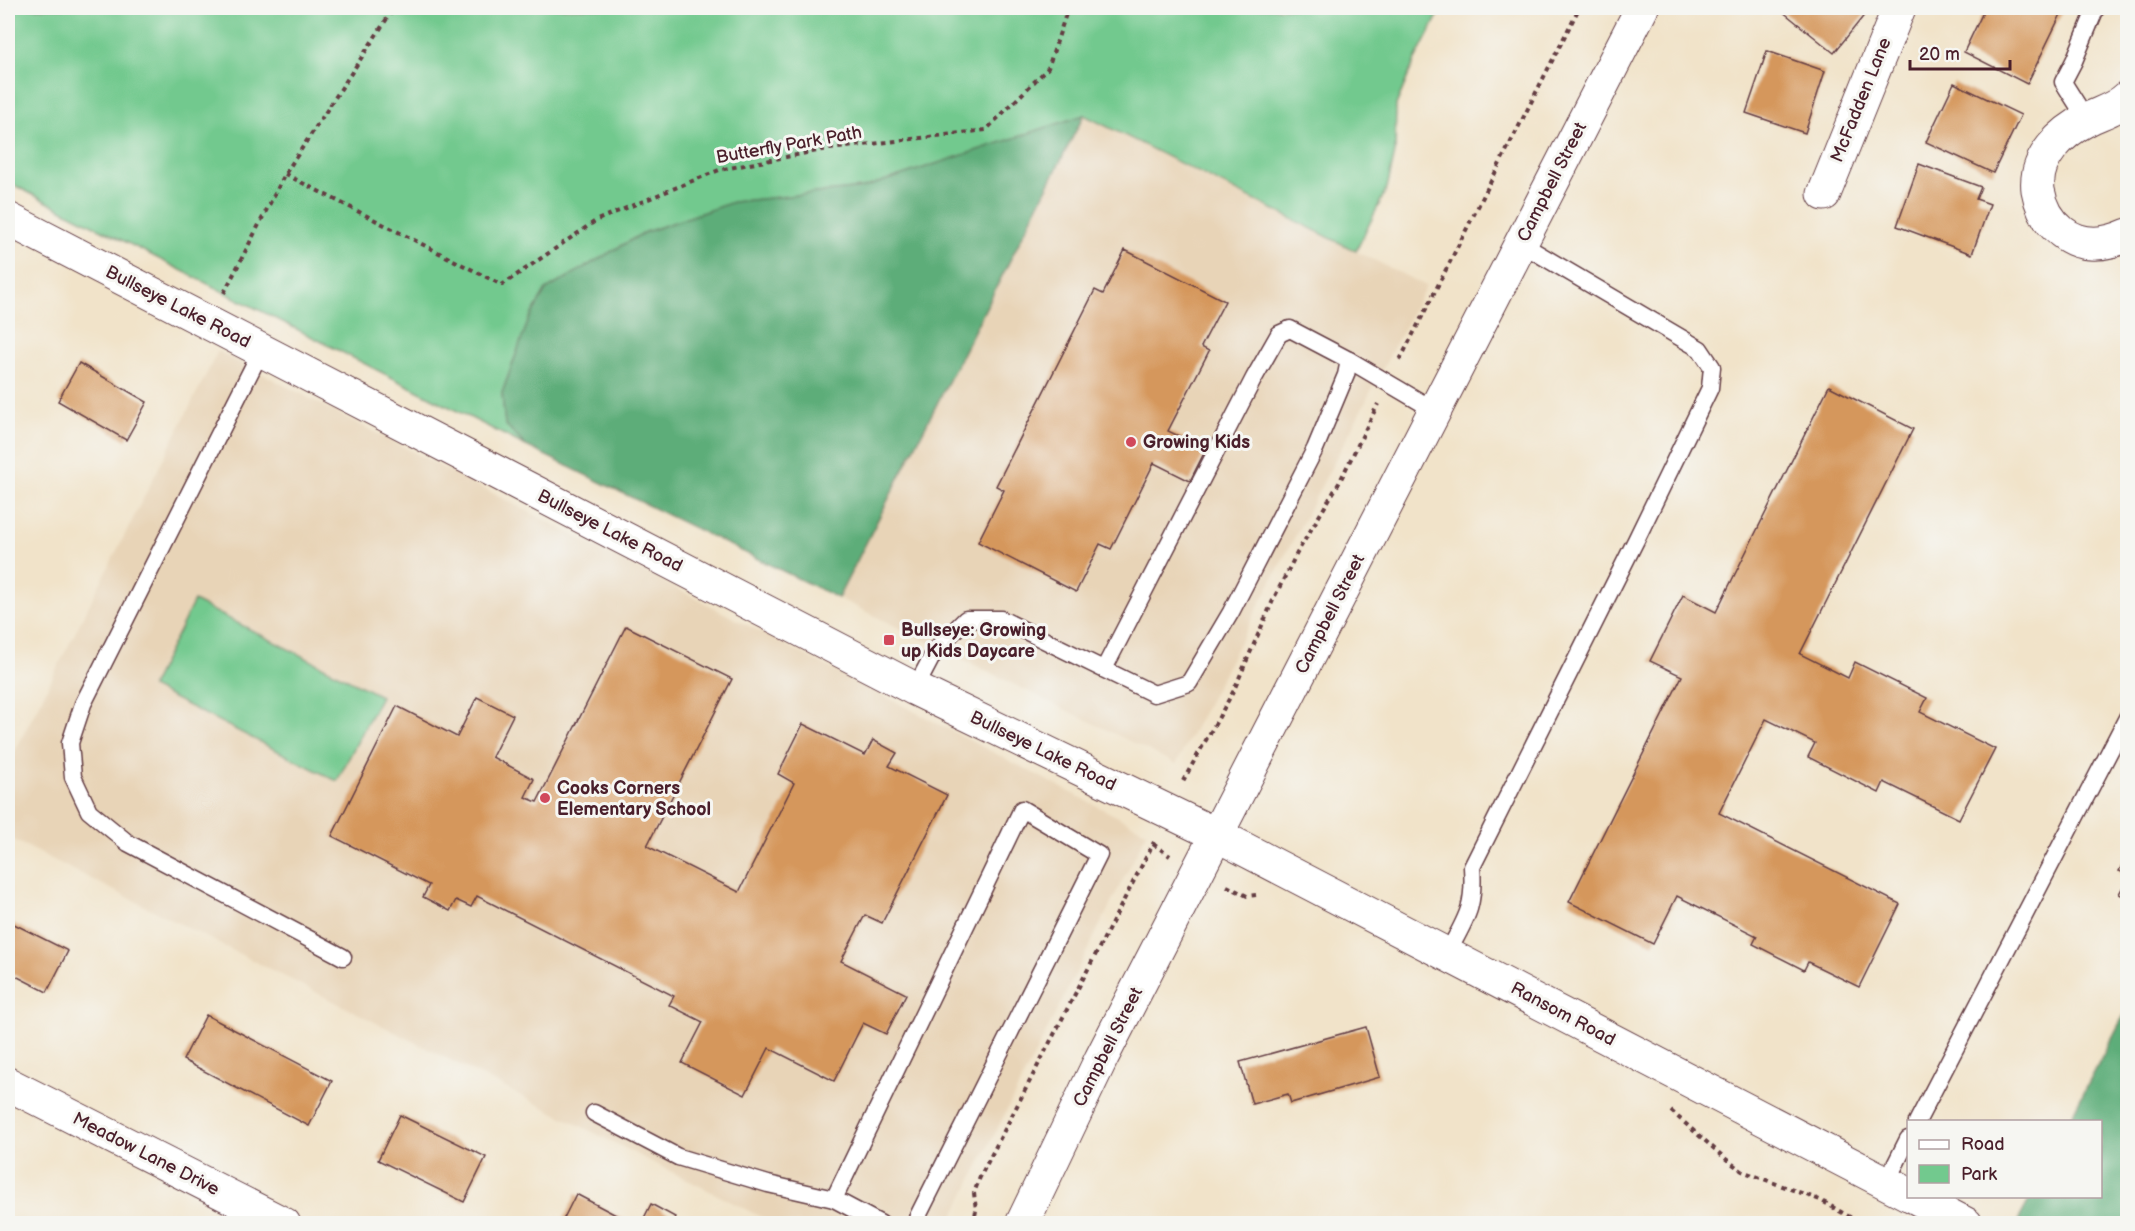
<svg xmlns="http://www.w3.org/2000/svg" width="2135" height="1231" font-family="'Balsamiq Sans',sans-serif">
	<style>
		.built { fill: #e8d4b7 }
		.green { fill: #72c98e; stroke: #5e745c; stroke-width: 1.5 }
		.forest { fill: #5dad79; stroke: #546652; stroke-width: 1.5 }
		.building { fill: #d5975c }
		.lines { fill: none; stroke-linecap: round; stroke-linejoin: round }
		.service-casing { stroke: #633c43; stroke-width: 19 }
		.minor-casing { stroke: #633c43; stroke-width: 35 }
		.tertiary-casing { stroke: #633c43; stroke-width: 35 }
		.secondary-casing { stroke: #633c43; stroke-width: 35 }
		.path { stroke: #633c43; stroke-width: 4; stroke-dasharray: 4.5 4.5; stroke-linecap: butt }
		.service { stroke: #fff; stroke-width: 16 }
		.minor { stroke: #fff; stroke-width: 33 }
		.tertiary { stroke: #fff; stroke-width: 33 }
		.secondary { stroke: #fff; stroke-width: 33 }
		.poi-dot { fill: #d1495b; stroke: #f6f6f2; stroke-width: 2 }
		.labels { text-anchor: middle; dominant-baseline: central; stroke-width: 6; stroke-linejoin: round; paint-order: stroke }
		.street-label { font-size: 18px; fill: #4a1f2b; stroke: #f6f6f2 }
		.poi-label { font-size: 18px; font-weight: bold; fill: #4a1f2b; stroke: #f6f6f2; text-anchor: start }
	</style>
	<rect width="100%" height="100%" fill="#f6f6f2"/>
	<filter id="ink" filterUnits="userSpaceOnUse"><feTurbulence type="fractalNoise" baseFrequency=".0167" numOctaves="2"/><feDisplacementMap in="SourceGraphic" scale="12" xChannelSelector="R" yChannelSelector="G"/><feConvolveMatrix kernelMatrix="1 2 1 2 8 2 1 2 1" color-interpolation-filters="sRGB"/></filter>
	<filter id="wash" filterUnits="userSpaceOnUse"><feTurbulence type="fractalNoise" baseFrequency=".008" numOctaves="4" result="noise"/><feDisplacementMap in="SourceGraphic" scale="24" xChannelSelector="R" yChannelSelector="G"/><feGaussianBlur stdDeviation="1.35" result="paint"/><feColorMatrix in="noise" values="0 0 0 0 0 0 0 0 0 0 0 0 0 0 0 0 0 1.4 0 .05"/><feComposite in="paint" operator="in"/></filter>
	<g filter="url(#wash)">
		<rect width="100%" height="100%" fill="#f1e3c9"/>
		<g class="built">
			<polygon points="1084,115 1426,286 1176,764 838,598"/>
			<polygon points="218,351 1147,832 950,1223 773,1223 8,837 8,765"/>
		</g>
		<g class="green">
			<polygon points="8,8 1442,8 1414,62 1396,105 1395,153 1387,188 1356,251 1084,115 863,188 733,202 643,233 546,290 529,319 502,393 505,424 526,446 8,182"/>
			<polygon points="194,601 381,696 337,781 151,687"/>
		</g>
		<g class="forest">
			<polygon points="1084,115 838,598 526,446 505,424 502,393 529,319 546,290 643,233 733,202 863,188"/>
			<polygon points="2127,1009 2127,1223 2023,1224 2018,1221 2031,1197 2100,1196 2100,1122 2069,1121"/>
		</g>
		<g id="blocks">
			<g class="building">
				<polygon points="1785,8 1870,8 1834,53 1782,11"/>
				<polygon points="1985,8 2064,8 2027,84 1964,52"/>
				<polygon points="1767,51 1825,71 1805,133 1746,113"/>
				<polygon points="1954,83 2021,115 1993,173 1926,142"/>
				<polygon points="1919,164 1981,187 1976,199 1990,204 1972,254 1897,226"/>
				<polygon points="1125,250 1225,301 1201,347 1209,351 1168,431 1206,449 1190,481 1154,463 1111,549 1100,544 1076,592 978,542 1004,490 996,486 1095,290 1103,294"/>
				<polygon points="79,363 147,402 126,440 58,401"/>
				<polygon points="1829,386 1913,429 1800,654 1848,678 1855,662 1927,698 1920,712 1995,749 1959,819 1884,782 1879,793 1808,757 1815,743 1766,719 1719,813 1900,904 1859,987 1808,962 1804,970 1753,944 1757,936 1677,896 1653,944 1569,902 1682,676 1650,661 1683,595 1716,612"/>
				<polygon points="626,626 732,679 647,846 739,892 794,783 778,774 803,724 865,755 873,740 897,753 889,766 947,795 882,923 865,915 841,961 906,994 886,1034 863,1023 834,1081 769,1048 745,1095 682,1063 703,1022 669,1005 674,996 477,896 471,907 456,900 450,911 423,897 429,885 332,836 397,706 457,737 477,697 513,715 492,757 534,779 525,797 537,802"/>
				<polygon points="2128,853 2128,874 2119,871"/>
				<polygon points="2128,877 2128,898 2119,894"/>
				<polygon points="8,921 68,951 47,992 8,972"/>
				<polygon points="206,1015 332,1081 309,1126 183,1060"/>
				<polygon points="1366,1027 1380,1077 1291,1103 1288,1094 1252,1104 1240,1062"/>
				<polygon points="400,1115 486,1157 464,1202 378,1160"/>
				<polygon points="576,1194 633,1224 561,1224"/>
				<polygon points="651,1204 675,1217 671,1224 641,1224"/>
			</g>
		</g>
	</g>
	<g filter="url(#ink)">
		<use href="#blocks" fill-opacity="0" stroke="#633c43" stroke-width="1.5"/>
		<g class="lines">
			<defs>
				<g id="service">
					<polyline points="2087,120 2063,82 2074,61 2096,8"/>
					<polyline points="261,351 83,704 70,743 73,777 89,811 128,843 343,957"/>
					<polyline points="1349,360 1434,410"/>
					<polyline points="915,689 936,649 966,619 1001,619 1154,694 1189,683 1231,612 1315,449 1346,375 1349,360 1290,329 1279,334 1254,378 1104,669"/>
					<path d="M1447,954c19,-36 28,-45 25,-87l164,-327 74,-152 2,-21 -12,-18 -180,-106"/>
					<polyline points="594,1113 678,1157 768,1184 834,1199 881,1224"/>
					<polyline points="1917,1122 2128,716"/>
					<polyline points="1886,1183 1908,1139"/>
					<polyline points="834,1199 1022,809 1099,855 914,1224"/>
				</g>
				<g id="minor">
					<path d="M2128,97c-12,12 -26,15 -40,22 -26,13 -54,39 -50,71 3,17 11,32 24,42 20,16 44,13 66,3"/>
					<polyline points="1824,194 1899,8"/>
					<polyline points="8,1084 284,1224"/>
				</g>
				<polyline id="tertiary" points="8,219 915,689 1217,835"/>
				<g id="secondary">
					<polyline points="1217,835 1908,1194"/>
					<polyline points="1913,1196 1966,1224"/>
					<polyline points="1022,1224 1101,1059 1642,8"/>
				</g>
			</defs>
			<use href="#service" class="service-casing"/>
			<use href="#minor" class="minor-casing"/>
			<use href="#tertiary" class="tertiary-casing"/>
			<use href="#secondary" class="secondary-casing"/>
			<g class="path">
				<polyline points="285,174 502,285 597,220 719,170 822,150 986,130 1048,68 1068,8"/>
				<polyline points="224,293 285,174 394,8"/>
				<polyline points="1400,360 1579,8"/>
				<polyline points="1183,781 1233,692 1274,598 1297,553 1339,483 1378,404"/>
				<polyline points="1153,844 1170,856"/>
				<polyline points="1227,886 1247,896 1256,895"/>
				<polyline points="1671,1111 1726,1159 1742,1171 1820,1200 1862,1224"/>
				<polyline points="974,1224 976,1210 974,1193 980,1177 1154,842"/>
			</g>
			<use href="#service" class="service"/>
			<use href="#minor" class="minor"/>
			<use href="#tertiary" class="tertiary"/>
			<use href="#secondary" class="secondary"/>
		</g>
	</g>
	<g class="poi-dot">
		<circle cx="1131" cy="442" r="6"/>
		<rect x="883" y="634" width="12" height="12" rx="3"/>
		<circle cx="545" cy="798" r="6"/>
	</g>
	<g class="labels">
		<g class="street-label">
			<text transform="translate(1861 100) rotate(-68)">McFadden Lane</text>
			<text transform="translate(789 145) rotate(-10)">Butterfly Park Path</text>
			<text transform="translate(1552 182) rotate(-63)">Campbell Street</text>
			<text transform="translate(178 307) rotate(27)">Bullseye Lake Road</text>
			<text transform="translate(610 531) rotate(27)">Bullseye Lake Road</text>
			<text transform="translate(1330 614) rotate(-63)">Campbell Street</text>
			<text transform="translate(1043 751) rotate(26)">Bullseye Lake Road</text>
			<text transform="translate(1563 1014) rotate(28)">Ransom Road</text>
			<text transform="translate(1108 1047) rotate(-63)">Campbell Street</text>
			<text transform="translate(146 1154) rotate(27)">Meadow Lane Drive</text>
		</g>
		<g class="poi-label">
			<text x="1143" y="442">Growing Kids</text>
			<text x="901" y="630">Bullseye: Growing<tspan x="901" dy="21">up Kids Daycare</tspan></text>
			<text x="557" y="788">Cooks Corners<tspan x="557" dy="21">Elementary School</tspan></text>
		</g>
	</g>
	<rect width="2135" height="1231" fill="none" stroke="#f6f6f2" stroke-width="30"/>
	<rect x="1907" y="1120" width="195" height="78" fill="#f6f6f2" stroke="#b1a0a2" stroke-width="1.5"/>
	<rect x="1919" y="1140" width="30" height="9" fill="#ffffff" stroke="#b1a0a2" stroke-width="1.5"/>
	<text x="1961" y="1150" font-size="18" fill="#4a1f2b">Road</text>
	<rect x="1919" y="1165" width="30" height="18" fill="#72c98e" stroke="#b1a0a2" stroke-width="1.5"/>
	<text x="1961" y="1180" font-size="18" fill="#4a1f2b">Park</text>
	<path d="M1910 60v9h100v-9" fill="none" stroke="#4a1f2b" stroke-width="3"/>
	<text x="1919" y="60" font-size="18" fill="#4a1f2b" stroke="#f6f6f2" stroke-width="4.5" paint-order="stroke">20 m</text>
</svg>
